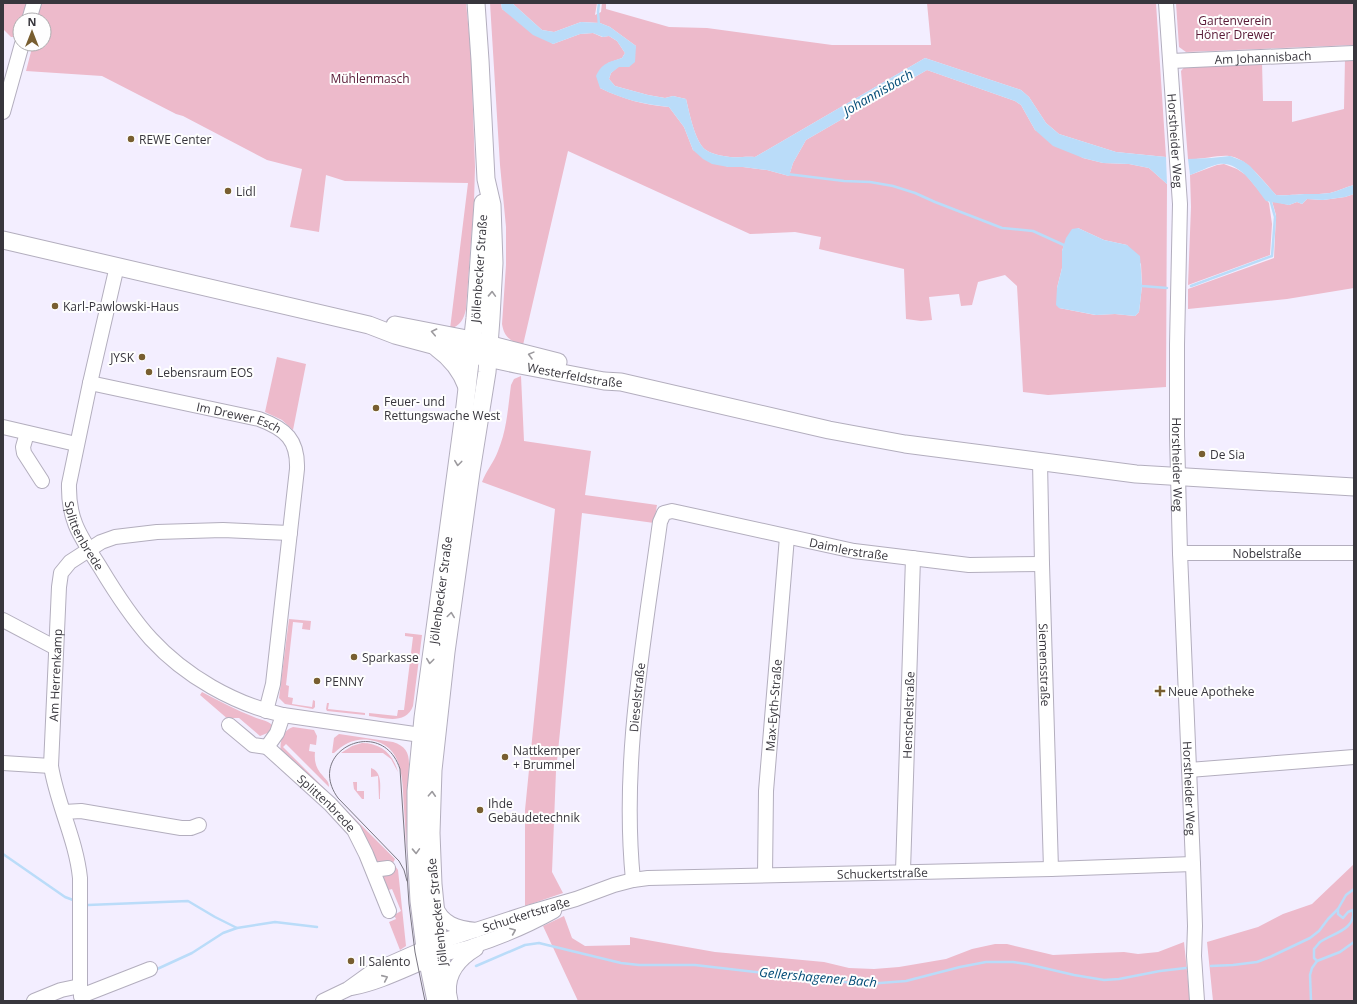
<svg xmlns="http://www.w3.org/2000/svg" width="1357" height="1004" font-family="'Open Sans',sans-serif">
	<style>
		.green { fill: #edbacb; fill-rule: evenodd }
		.water { fill: #badcf9 }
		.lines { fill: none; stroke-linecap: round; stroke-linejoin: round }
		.stream { stroke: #badcf9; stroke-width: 2.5 }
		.minor-casing { stroke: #b3aebe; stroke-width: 16 }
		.major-casing { stroke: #b3aebe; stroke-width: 19 }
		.minor { stroke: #fff; stroke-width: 14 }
		.major { stroke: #fff; stroke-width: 17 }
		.tram { stroke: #7a7782; stroke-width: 1 }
		.oneway { stroke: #9c9a9e }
		.poi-dot { fill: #785e30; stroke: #fefefe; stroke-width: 1.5 }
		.labels { text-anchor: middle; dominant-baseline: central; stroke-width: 4; stroke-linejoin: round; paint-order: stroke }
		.park-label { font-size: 12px; fill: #581935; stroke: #fefefe }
		.street-label { font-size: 12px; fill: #38363d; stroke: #fefefe }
		.poi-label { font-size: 12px; fill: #38363d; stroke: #fefefe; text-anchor: start }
		.water-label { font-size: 13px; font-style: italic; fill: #004a76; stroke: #fefefe }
	</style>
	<rect width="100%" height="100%" fill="#f3eeff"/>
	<g class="green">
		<path d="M3,3h463l5,50 4,114 -1,35 -8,107c-2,10 -6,17 -16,20l18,-146 -123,-2 -19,-6 -7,57 -29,-5 12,-58 -35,-9 -84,-44 -7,-2 -74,-38 -76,-5 7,-27h11v-24h-24v17h-9l-8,-8z"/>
		<path d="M490,3h11l1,6 51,35 27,-10 13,-1 9,4 7,-1 8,5 8,12 -3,5 -14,5 -8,25c23,11 44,17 69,19l15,20 9,23 35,17h15l24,3 22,6 4,-13 13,-23 121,-70 88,31 6,4 14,25 48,28 20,5 26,1 20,4 18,16 -1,203 -118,8 -25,-3 -6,-106 -12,-11 -27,7 -6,23 -11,1 -2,-12 -30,3 3,23 -11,1 -15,-2 -2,-50 -85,-20 2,-12 -26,-5 -45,2 -182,-83 -45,194c-12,-3 -19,-8 -21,-21l4,-59v-38l-6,-62zM1078,228l26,12 23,5 14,19 1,22 -3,26 -4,4 -20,-2 -20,1 -36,-7 -2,-20 5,-20v-17l2,-6z"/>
		<path d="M512,3h85l-2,12 6,-3 1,-9h4v6l63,18 38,1 125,17h99l-4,-42h229l10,154 -50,-5 -57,-18 -13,-11 -17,-26 -8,-7 -96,-32 -170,99c-9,-1 -17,1 -25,0 -8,-1 -18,-3 -24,-7 -11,-7 -17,-39 -20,-51l-13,-3 -8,2 -17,-3 -33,-9 -6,-7 2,-6 8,-7 10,1 7,-21 -26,-19 -10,-4 -19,-1 -27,10 -12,-2z"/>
		<polygon points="1176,3 1354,3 1354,45 1186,52 1179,47"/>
		<path d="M1345,58h9v127c-8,2 -16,6 -24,8 -7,1 -15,1 -22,1 -12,0 -19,2 -32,1 -11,-12 -30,-38 -47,-39 -13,-1 -27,4 -41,3l-7,-88 5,-6 76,-3 1,39h29v21l52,-13z"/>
		<polygon points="1224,164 1237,169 1246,175 1269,203 1272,224 1270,255 1188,285 1191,207 1190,175 1217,165"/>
		<polygon points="1354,194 1354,288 1287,299 1188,309 1188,289 1274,258 1276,215 1272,201 1289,205 1297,202 1302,204 1307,199 1323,200 1345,197"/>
		<polygon points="277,357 306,364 293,430 282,420 265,412"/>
		<path d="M521,376l3,65 67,10 -6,44 72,10 -3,18 -72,-10 -26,258 -4,101 11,21 -38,13v-96l30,-301 -73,-27c4,-11 12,-20 16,-31 9,-21 10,-44 13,-66l3,-6z"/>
		<polygon points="289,619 311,621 310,630 302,629 303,623 293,622 286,685 289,686 288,697 293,698 292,704 312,707 313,700 315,701 315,707 313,709 285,704 279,698"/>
		<path d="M405,633l17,2 -9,71c-7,19 -28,12 -44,10v-3l28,3 1,-6h6l9,-73 -8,-1z"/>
		<path d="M202,692c17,9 34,18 52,25 6,3 13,3 18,8v3l-2,4 -10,4 -21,-18h-8l-2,2 -29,-25z"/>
		<polygon points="327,703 329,703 328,709 365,713 365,715 327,711 326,709"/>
		<path d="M293,727l21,3 3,6 -1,9 -6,-1 -1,7 6,1c-1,9 1,17 8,24 3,4 6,5 6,11l-43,-43 -3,3 112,112 -2,4 5,7 8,76 -6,4 -11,-28 7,-3 -2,-4 7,-4 -9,-22 -7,2c-3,-7 -4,-13 2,-19l-10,-7 -96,-112c-2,-11 2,-23 12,-26z"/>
		<path d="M339,734l54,8c12,4 16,10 16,22l-3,90c0,-15 -1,-31 -2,-46 -2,-26 1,-63 -34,-68 -15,-2 -25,3 -36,13h-2l2,-15z"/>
		<path d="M362,743c19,0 31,11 36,29l-7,-13 -8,-6h-42l11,-7z"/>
		<path d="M371,768c12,4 9,20 9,31h-1l-1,-23 -7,1z"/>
		<polygon points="353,782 357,782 357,791 364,791 364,799 362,799 354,789"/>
		<polygon points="1354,864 1354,1001 1213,1001 1207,942 1258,927 1283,914 1312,904"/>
		<polygon points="564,916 572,938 585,946 630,945 630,937 715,952 824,962 849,968 874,969 899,967 946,959 972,949 995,944 1007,944 1053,955 1097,953 1124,952 1138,954 1158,952 1184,942 1190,1001 578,1001 543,926"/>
	</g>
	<g class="water">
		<path d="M501,3h11l30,27 12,2 27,-10 19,1 10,4 26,19 -1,16 -6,5h-10l-8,6 -2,6 6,7 33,9 17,3 8,-2 13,3c3,12 9,44 20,51 6,4 16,6 24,7 8,1 16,-1 25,0l170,-99 96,32 8,7 17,26 13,11 57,18 50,5 1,27 -18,-16 -20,-4 -26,-1 -20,-5 -30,-12 -18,-16 -14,-25 -6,-4 -88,-31 -121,70 -13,23 -4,13 -22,-6 -24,-3h-15l-16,-3 -9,-5 -10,-9 -9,-23 -15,-20c-26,-3 -45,-7 -69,-19l-4,-12c6,-13 13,-14 26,-18l3,-5 -8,-12 -8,-5 -6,1 -10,-4 -13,1 -27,10 -20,-9 -31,-26z"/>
		<path d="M1230,156l13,5 7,5 26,29c13,1 20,-1 32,-1 7,0 15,0 22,-1 8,-2 16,-6 24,-8v9l-9,3 -22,3 -16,-1 -5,5 -5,-2 -8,3 -23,-4c-11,-14 -26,-40 -47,-37 -10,2 -20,8 -29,11l-2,-16 23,-1z"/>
		<polygon points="1078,228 1104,240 1127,245 1140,256 1142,286 1139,312 1135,316 1115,314 1096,315 1059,308 1056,305 1057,288 1062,268 1062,251 1066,238 1072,229"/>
	</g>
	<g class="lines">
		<g class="stream">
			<polyline points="599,26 598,12 599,3"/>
			<polyline points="787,174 844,181 870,182 893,186 915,193 935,202 1002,228 1033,231 1066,246"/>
			<polyline points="1139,285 1142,286 1167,288"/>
			<polyline points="1191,286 1272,256 1275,217 1270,199"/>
			<polyline points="3,854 65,897 73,900"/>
			<polyline points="88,905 188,901 215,917 237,928"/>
			<path d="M1317,961l-3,-3v-9c2,-2 4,-5 6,-7 13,-9 36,-12 33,-32l-5,2 -5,6 -5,-4v-5"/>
			<polyline points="476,966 525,945 539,943 621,963 639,965 695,965 832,981 867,984 906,981 960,967 986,962 1013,962 1027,964 1074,975 1104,980 1119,979 1160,971 1186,968"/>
			<polyline points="1211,966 1233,965 1257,962 1270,957 1310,938 1319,931 1328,919 1338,909 1346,895 1354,889"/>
			<polyline points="155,970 192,953 223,933 237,928 275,922 317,927"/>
			<polyline points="1311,1001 1310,975 1312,968 1317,961 1340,952 1354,942"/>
		</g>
		<defs>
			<g id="minor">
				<path id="s1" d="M1166,3l14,201 -3,141v91l3,117 13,311 2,62 -1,30 3,45"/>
				<polyline points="29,20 34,3"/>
				<path id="s2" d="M1171,61l183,-8"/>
				<polyline points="3,112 22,44"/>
				<path id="s3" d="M117,266l-27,117 -21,101c-1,37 12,53 31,83 15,25 31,50 51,72 34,37 83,65 132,76l138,20"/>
				<path id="s4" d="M90,383l169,36c27,10 39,21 38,50l-24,215 -7,27"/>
				<polyline points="3,427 76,444"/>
				<polyline points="27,433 23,447 24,453 42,481"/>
				<path id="s5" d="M1040,461l2,103 9,305"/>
				<path id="s6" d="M1180,553h174"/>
				<polyline points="3,620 56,648"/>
				<path id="s7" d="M283,715l-6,18 -10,14 63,57 24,26 12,24 23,57"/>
				<polyline points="229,725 253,745 267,747"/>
				<polyline points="3,763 51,766"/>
				<polyline points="1189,770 1354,757"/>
				<polyline points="64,812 81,811 181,828 191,828 199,825"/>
				<polyline points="373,870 388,868"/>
				<path id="s8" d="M903,871l10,-313"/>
				<path id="s9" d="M765,875l1,-84 21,-254"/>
				<path id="s10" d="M633,880c-12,-120 11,-239 27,-358l4,-9 8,-2 182,40 115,14 73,-1"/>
				<path d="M435,905c7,19 22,23 41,25"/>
				<path d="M352,988c31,-6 59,-22 89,-33 10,-4 22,-5 32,-9 28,-9 56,-21 81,-35"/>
				<path d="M449,991c-1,-20 12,-33 27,-42"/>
				<polyline points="81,996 150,969"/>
				<polyline points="34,1001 61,990 80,986"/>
				<path id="s11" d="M82,1001l-2,-15v-108c-4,-39 -23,-74 -29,-112l8,-179 2,-14 9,-11 31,-20 14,-5 42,-5 66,-2 67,3"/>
				<path id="s12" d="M323,1001l25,-12 25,-18 66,-29 92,-30 45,-13 38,-14 19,-5 15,-2 403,-9 142,-5"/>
			</g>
			<g id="major">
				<path id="s13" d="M3,240l366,85 26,10 60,16 65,14 84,16 17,1 208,48 76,14 231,30 218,13"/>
				<polyline points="395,325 472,340 558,362"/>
				<path d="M437,348c14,10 24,22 30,39"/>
				<path id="s14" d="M436,1001l-11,-53 -6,-47 -3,-55v-55l7,-73 42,-312 10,-88 8,-115"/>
				<polyline points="449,1001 440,955 433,884 431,833 433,770 446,652 471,472 487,372 491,318 494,263 492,205 486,179 480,60 476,3"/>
			</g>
		</defs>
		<use href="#minor" class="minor-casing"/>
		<use href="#major" class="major-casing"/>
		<use href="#minor" class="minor"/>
		<use href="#major" class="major"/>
		<path class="tram" d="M407,881l-3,-11 -5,-9 -61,-63c-34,-47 44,-84 62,-29l9,135 6,48 10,49"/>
	</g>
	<defs><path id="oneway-chevron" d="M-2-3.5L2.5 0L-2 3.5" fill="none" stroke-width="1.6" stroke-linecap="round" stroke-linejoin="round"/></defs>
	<g class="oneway">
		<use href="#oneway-chevron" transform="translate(492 294) rotate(-88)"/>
		<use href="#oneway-chevron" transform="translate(434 332) rotate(-168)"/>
		<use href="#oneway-chevron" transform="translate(531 355) rotate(-165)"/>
		<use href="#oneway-chevron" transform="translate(458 463) rotate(97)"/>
		<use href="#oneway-chevron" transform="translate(451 615) rotate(-82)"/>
		<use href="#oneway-chevron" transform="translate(430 661) rotate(97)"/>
		<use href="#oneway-chevron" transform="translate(432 794) rotate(-87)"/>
		<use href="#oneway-chevron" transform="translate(416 851) rotate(88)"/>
		<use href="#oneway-chevron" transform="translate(513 931) rotate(-23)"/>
		<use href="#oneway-chevron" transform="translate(385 978) rotate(-24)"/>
	</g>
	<g class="poi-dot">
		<circle cx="131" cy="139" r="4"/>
		<circle cx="228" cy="191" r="4"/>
		<circle cx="55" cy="306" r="4"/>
		<circle cx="142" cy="357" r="4"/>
		<circle cx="149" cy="372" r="4"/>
		<circle cx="376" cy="408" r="4"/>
		<circle cx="1202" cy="454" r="4"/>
		<circle cx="354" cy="657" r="4"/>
		<circle cx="317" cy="681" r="4"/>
		<path d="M1158 685h4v4h4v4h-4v4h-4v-4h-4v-4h4z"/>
		<circle cx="505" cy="757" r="4"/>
		<circle cx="480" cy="810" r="4"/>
		<circle cx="351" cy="961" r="4"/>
	</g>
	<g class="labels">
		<g class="park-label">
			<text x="1235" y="20">Gartenverein<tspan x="1235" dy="14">Höner Drewer</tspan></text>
			<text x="370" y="78">Mühlenmasch</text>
		</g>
		<g class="street-label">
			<text stroke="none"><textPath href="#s2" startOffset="92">Am Johannisbach</textPath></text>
			<text stroke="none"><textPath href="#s1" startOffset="138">Horstheider Weg</textPath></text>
			<text stroke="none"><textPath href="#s14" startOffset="738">Jöllenbecker Straße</textPath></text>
			<text stroke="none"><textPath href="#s13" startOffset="588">Westerfeldstraße</textPath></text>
			<text stroke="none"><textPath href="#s4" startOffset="153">Im Drewer Esch</textPath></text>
			<text stroke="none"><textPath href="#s1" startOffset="462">Horstheider Weg</textPath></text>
			<text stroke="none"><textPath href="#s3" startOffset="278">Splittenbrede</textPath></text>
			<text stroke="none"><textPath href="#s10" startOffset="559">Daimlerstraße</textPath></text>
			<text stroke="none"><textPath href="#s6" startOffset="87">Nobelstraße</textPath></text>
			<text stroke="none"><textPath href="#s14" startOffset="414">Jöllenbecker Straße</textPath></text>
			<text stroke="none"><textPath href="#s5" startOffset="204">Siemensstraße</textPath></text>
			<text stroke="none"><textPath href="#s11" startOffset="330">Am Herrenkamp</textPath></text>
			<text stroke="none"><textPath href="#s10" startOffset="183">Dieselstraße</textPath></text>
			<text stroke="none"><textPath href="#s9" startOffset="170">Max-Eyth-Straße</textPath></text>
			<text stroke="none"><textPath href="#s8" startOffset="156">Henschelstraße</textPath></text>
			<text stroke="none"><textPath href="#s1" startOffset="786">Horstheider Weg</textPath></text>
			<text stroke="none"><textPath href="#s7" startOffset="118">Splittenbrede</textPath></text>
			<text stroke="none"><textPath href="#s12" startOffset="584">Schuckertstraße</textPath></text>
			<text transform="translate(437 912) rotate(-96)">Jöllenbecker Straße</text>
			<text stroke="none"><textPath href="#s12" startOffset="222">Schuckertstraße</textPath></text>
		</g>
		<g class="poi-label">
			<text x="139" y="139">REWE Center</text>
			<text x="236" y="191">Lidl</text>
			<text x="63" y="306">Karl-Pawlowski-Haus</text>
			<text x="134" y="357" text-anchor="end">JYSK</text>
			<text x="157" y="372">Lebensraum EOS</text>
			<text x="384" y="401">Feuer- und<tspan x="384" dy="14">Rettungswache West</tspan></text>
			<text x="1210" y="454">De Sia</text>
			<text x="362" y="657">Sparkasse</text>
			<text x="325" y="681">PENNY</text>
			<text x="1168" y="691">Neue Apotheke</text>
			<text x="513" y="750">Nattkemper<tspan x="513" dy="14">+ Brummel</tspan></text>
			<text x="488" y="803">Ihde<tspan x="488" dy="14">Gebäudetechnik</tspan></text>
			<text x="359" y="961">Il Salento</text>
		</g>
		<g class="water-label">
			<text transform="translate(878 92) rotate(-30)">Johannisbach</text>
			<text transform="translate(818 977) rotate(5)">Gellershagener Bach</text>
		</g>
	</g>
	<rect width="1357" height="1004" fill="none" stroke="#38363d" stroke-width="8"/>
	<g transform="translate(32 32)"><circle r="19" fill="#fefefe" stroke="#afaeb1"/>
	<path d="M0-3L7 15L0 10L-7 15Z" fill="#785e30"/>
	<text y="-6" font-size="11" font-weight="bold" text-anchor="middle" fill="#38363d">N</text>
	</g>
</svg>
